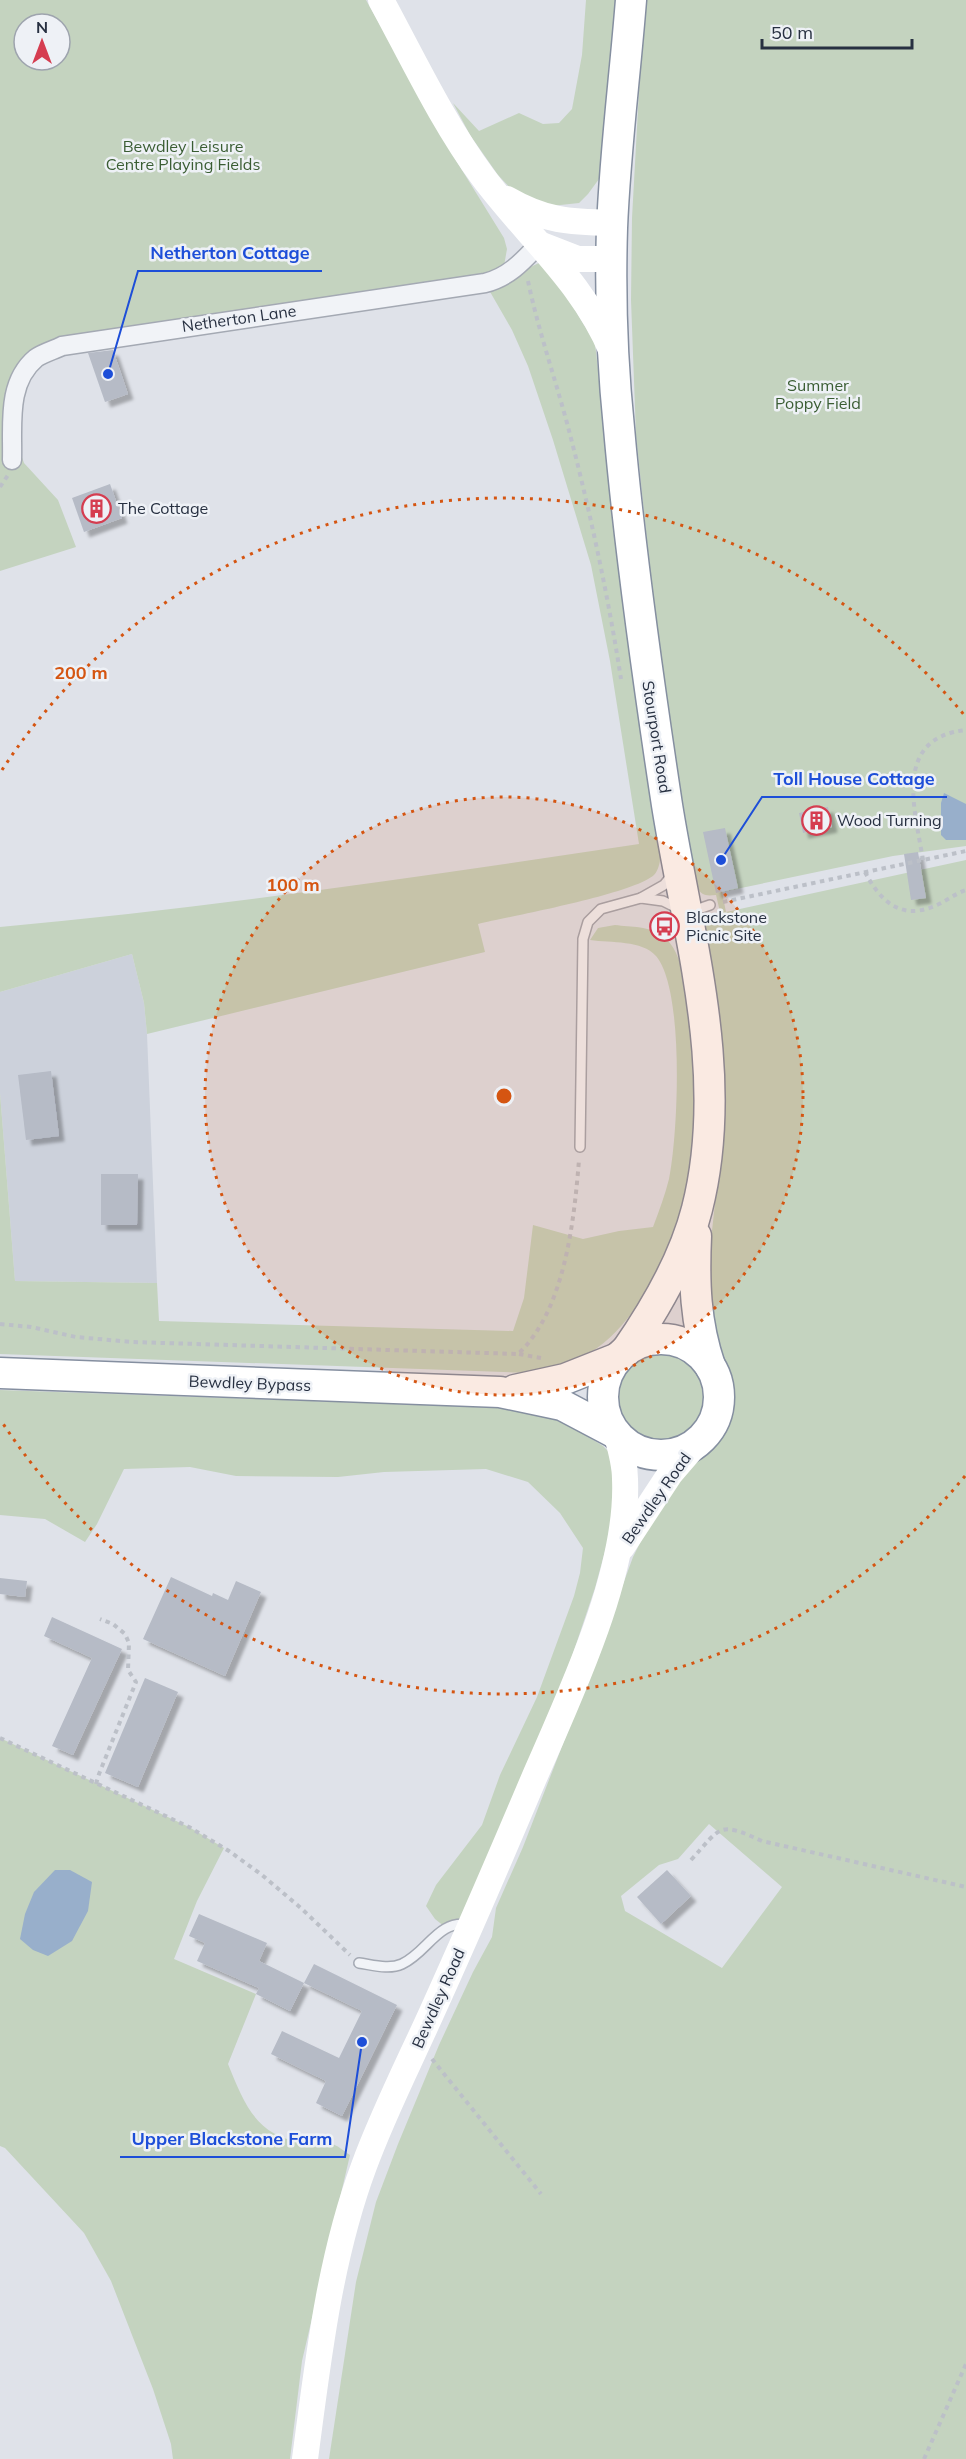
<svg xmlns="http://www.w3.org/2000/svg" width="966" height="2459" font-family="Mulish,sans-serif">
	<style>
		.built { fill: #ccd1db }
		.green { fill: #c4d3bf; fill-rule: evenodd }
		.water { fill: #98afcb }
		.building { fill: #b6bbc6; filter: url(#shadow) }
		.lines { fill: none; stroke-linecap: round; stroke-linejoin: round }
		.service-casing { stroke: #a4a9b3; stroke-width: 12 }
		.minor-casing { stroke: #a4a9b3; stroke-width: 21 }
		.trunk-casing { stroke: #858fa0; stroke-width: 33 }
		.path { stroke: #bcc0c8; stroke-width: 4; stroke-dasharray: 4.5 4.5; stroke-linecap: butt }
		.service { stroke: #f1f3f7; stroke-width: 9 }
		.minor { stroke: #f1f3f7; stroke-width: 18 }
		.secondary { stroke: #fff; stroke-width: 26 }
		.trunk { stroke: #fff; stroke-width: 30 }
		.ring { fill: none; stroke: #d55511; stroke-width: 3; stroke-dasharray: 3 6 }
		.labels { text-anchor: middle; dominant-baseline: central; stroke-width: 5; stroke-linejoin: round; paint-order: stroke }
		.park-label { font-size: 16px; fill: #3a5d33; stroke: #eef1f6 }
		.street-label { font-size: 16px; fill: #273041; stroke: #eef1f6 }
		.poi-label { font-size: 16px; fill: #273041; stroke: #eef1f6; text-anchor: start }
		.centre { fill: #d55511; stroke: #eef1f6; stroke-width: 3 }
		.ring-label { font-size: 18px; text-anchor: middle; font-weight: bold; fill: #d55511; stroke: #eef1f6; stroke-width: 5; stroke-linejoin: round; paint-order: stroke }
		.leader { fill: none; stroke: #1d4ed8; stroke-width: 2 }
		.callout-dot { fill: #1d4ed8; stroke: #eef1f6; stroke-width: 2 }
		.callout-label { font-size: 18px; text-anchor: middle; font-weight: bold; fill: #1d4ed8; stroke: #eef1f6; stroke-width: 5; stroke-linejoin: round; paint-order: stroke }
	</style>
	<defs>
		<filter id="shadow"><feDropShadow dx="5.5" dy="5.5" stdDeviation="1.5" flood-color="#0004"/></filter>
	</defs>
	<rect width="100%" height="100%" fill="#dfe2e9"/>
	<polygon class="built" points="132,954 144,1003 147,1034 157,1283 15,1281 0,1093 0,992"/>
	<g class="green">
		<path d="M0,0h366l91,162 47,76 3,11 -3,17 18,5 19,-9 11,10 43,71 19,171 47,340c-1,7 -2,16 -7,21 -21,19 -142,41 -176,49l7,28 -338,82 -3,-31 -12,-49 -132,38v-65c214,-20 427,-51 639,-83l-29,-183 -19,-96 -38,-125 -25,-74 -16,-36 -23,-40 -426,60 -24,12 -17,23 -4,61 6,17 34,37 18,47 -76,24zM24,24h36v36h-36z"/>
		<polygon points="586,0 619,0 606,153 599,179 588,194 579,203 551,206 514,192 498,175 470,135 453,103 479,131 519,113 543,124 559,123 572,109 582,55"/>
		<path d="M644,0h322v846l-73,10 -171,36 4,20 240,-52v1599h-637l27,-177 20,-80 22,-58 41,-99 34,-73 19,-35 4,-29 27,-61 69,-178 41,-112 14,-28 27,-40 39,-48 15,-30v-19l-3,-17 -11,-26 -6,-82 10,-91 -16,-253 7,-7 11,-4 -4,-17c-10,1 -14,1 -19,-8l-37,-221 -24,-231 -5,-135 1,-82zM709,1824l73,63 -60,81 -97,-57 -4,-15 38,-31 19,-6z"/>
		<path d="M615,925c16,2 35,1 48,11 23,18 22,59 26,85 8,61 7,122 -6,182 -2,11 -3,24 -8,35 -8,19 -19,39 -30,56 -31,48 -59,70 -116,79l-529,-19v-261l15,188 142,2 2,38 354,10 11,-33 9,-73 50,14 36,-8 34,-4c6,-16 12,-32 16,-48 9,-44 16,-189 -13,-223 -14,-16 -45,-13 -66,-16l8,-12z"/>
		<circle cx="660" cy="1397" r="45"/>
		<polygon points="0,1390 507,1408 558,1418 603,1446 609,1452 618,1488 608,1540 595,1588 564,1680 459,1923 445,1927 435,1919 426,1906 436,1885 482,1825 500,1775 537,1697 574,1596 580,1573 583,1548 560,1513 528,1482 486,1469 384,1472 338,1477 236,1476 190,1467 124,1469 97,1524 85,1542 45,1519 0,1515"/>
		<path d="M0,1738l189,89 35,21 -27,53 -23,58 82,35 -28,70c16,39 28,73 75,78 8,1 20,-2 27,1 7,2 14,8 20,12l-48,206 -12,98h-117l-2,-15 -18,-55 -42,-108 -27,-48 -79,-85 -5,-2z"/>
	</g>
	<g class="water">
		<polygon points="944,793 966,804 966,840 946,840 941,835 941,803"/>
		<polygon points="55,1870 70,1870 92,1882 88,1911 72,1941 48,1956 33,1950 20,1939 25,1914 34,1892"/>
	</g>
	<g class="building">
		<polygon points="113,350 128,394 105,402 88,353"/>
		<polygon points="110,484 122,518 84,532 72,498"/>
		<polygon points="828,807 832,827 803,833 799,813"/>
		<polygon points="725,828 738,888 716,893 703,832"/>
		<polygon points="918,852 926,898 911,900 904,854"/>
		<polygon points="51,1071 59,1136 26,1140 18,1075"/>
		<polygon points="101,1174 138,1174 137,1225 101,1225"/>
		<polygon points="171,1577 212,1596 213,1593 228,1600 236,1581 261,1592 225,1676 143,1639"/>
		<polygon points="0,1578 27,1581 25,1597 0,1594"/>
		<polygon points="52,1617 122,1649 73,1755 52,1746 92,1658 44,1636"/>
		<polygon points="145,1678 178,1692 138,1787 105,1773"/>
		<polygon points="667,1870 691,1896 661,1924 637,1897"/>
		<polygon points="199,1914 267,1943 259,1961 304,1983 290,2011 256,1994 259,1988 197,1961 205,1943 189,1936"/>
		<polygon points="314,1964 397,2005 342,2116 316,2103 326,2081 271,2054 282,2031 339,2058 362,2011 304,1983"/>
	</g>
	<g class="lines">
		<defs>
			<g id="service">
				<polyline points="641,898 664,885 672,875"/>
				<polyline points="580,1147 583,939 588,922 601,909 641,898 663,901 687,913 710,905"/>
				<path d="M359,1963c14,2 30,7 43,1 26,-12 36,-45 67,-39"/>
			</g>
			<path id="minor" d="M12,460c1,-34 -6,-77 24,-102 7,-5 18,-8 26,-12l423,-63c24,-6 38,-22 54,-39"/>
			<g id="trunk">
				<path d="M696,1236c-2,46 -1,86 14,130"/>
				<circle cx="661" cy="1397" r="58"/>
				<path d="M626,1351c30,-43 58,-91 71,-142 34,-134 -9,-272 -30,-404 -19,-125 -37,-251 -48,-377 -7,-67 -9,-134 -7,-200 3,-76 13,-152 19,-228"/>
				<polyline points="0,1373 500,1392 562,1405 615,1433"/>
				<polyline points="515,1390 565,1379 618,1358"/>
			</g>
		</defs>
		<use href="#service" class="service-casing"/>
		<use href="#minor" class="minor-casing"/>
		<use href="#trunk" class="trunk-casing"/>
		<g class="path">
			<path d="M528,281c10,48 26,94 39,142 22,83 41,172 54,256"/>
			<polyline points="0,487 8,475"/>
			<path d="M923,860c-8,-50 -31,-122 43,-130"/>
			<path d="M865,872c14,27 34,48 67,35 12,-4 22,-13 34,-17"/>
			<polyline points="723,902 966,851"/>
			<path d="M0,1324l31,3 45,10 56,5 386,12c47,-44 56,-133 61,-194"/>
			<polyline points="519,1354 541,1358"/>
			<polyline points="0,1738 189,1827 229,1851 262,1875 302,1909 350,1955"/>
			<polyline points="96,1784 99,1774 136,1682 128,1670 129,1643 125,1634 113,1624 100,1619"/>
			<path d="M691,1860c31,-34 27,-39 71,-19l204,46"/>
			<polyline points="432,2059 541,2194"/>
			<polyline points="924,2459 966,2364"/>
		</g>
		<use href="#service" class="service"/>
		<use href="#minor" class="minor"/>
		<g class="secondary">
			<path d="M381,0c32,59 62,123 102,177 43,58 102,107 129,175"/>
			<path d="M507,199c38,22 62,23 105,24"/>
			<polyline points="542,245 578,259 612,259"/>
			<polyline points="622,1547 670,1474 695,1445"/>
			<path d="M305,2459c13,-98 24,-199 59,-293 19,-52 45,-103 68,-154 35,-77 69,-156 102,-234 37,-85 95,-206 91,-299 0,-15 -4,-29 -8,-43"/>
		</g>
		<use href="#trunk" class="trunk"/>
	</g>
	<circle cx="504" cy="1096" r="299" fill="#d55511" fill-opacity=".12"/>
	<g class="ring">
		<circle cx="504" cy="1096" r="299"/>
		<path d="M965 1476A598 598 0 0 1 2 1422M2 770A598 598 0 0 1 965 716"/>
	</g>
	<defs>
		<symbol id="building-ring" viewBox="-11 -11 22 22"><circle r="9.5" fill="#eef1f6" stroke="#d53d50" stroke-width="1.5"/><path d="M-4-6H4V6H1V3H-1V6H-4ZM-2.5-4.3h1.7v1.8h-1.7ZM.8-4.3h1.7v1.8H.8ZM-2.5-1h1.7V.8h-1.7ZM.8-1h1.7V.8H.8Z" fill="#d53d50"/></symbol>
		<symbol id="bus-ring" viewBox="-11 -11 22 22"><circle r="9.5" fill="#eef1f6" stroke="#d53d50" stroke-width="1.5"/><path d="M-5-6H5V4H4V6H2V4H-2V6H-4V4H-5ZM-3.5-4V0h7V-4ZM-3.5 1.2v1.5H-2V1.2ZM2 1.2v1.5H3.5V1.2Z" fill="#d53d50"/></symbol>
	</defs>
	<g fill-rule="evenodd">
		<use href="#building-ring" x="80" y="492" width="33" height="33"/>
		<use href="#building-ring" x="800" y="804" width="33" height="33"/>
		<use href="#bus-ring" x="648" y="910" width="33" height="33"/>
	</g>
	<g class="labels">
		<g class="park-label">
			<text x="183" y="146">Bewdley Leisure<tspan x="183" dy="18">Centre Playing Fields</tspan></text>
			<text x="818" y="385">Summer<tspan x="818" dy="18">Poppy Field</tspan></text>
		</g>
		<g class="street-label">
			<text transform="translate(239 318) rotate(-8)">Netherton Lane</text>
			<text transform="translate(657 737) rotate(81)">Stourport Road</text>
			<text transform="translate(250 1383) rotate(2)">Bewdley Bypass</text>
			<text transform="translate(656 1498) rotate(-55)">Bewdley Road</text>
			<text transform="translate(438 1998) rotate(-66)">Bewdley Road</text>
		</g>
		<g class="poi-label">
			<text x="118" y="508">The Cottage</text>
			<text x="837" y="820">Wood Turning</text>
			<text x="686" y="917">Blackstone<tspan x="686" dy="18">Picnic Site</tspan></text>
		</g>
	</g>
	<circle cx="504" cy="1096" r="9" class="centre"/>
	<g class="ring-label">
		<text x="81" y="679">200 m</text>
		<text x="293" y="891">100 m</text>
	</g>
	<path class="leader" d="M108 374L138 271H322M721 860L762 797H947M362 2042L345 2157H120"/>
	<g class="callout-dot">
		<circle cx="108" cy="374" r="6"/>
		<circle cx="721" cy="860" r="6"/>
		<circle cx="362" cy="2042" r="6"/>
	</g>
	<g class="callout-label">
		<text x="230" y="259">Netherton Cottage</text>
		<text x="854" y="785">Toll House Cottage</text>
		<text x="232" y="2145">Upper Blackstone Farm</text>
	</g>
	<g transform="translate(42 42)"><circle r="28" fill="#eef1f6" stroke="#9ea4ae" stroke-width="1.5"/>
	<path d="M0-4.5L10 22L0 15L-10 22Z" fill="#d53d50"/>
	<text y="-9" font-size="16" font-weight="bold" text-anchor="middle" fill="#273041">N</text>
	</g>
	<path d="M762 39v9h150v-9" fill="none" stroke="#273041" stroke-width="3"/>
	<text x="771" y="39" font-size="18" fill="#273041" stroke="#eef1f6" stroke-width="4.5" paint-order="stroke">50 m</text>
</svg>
